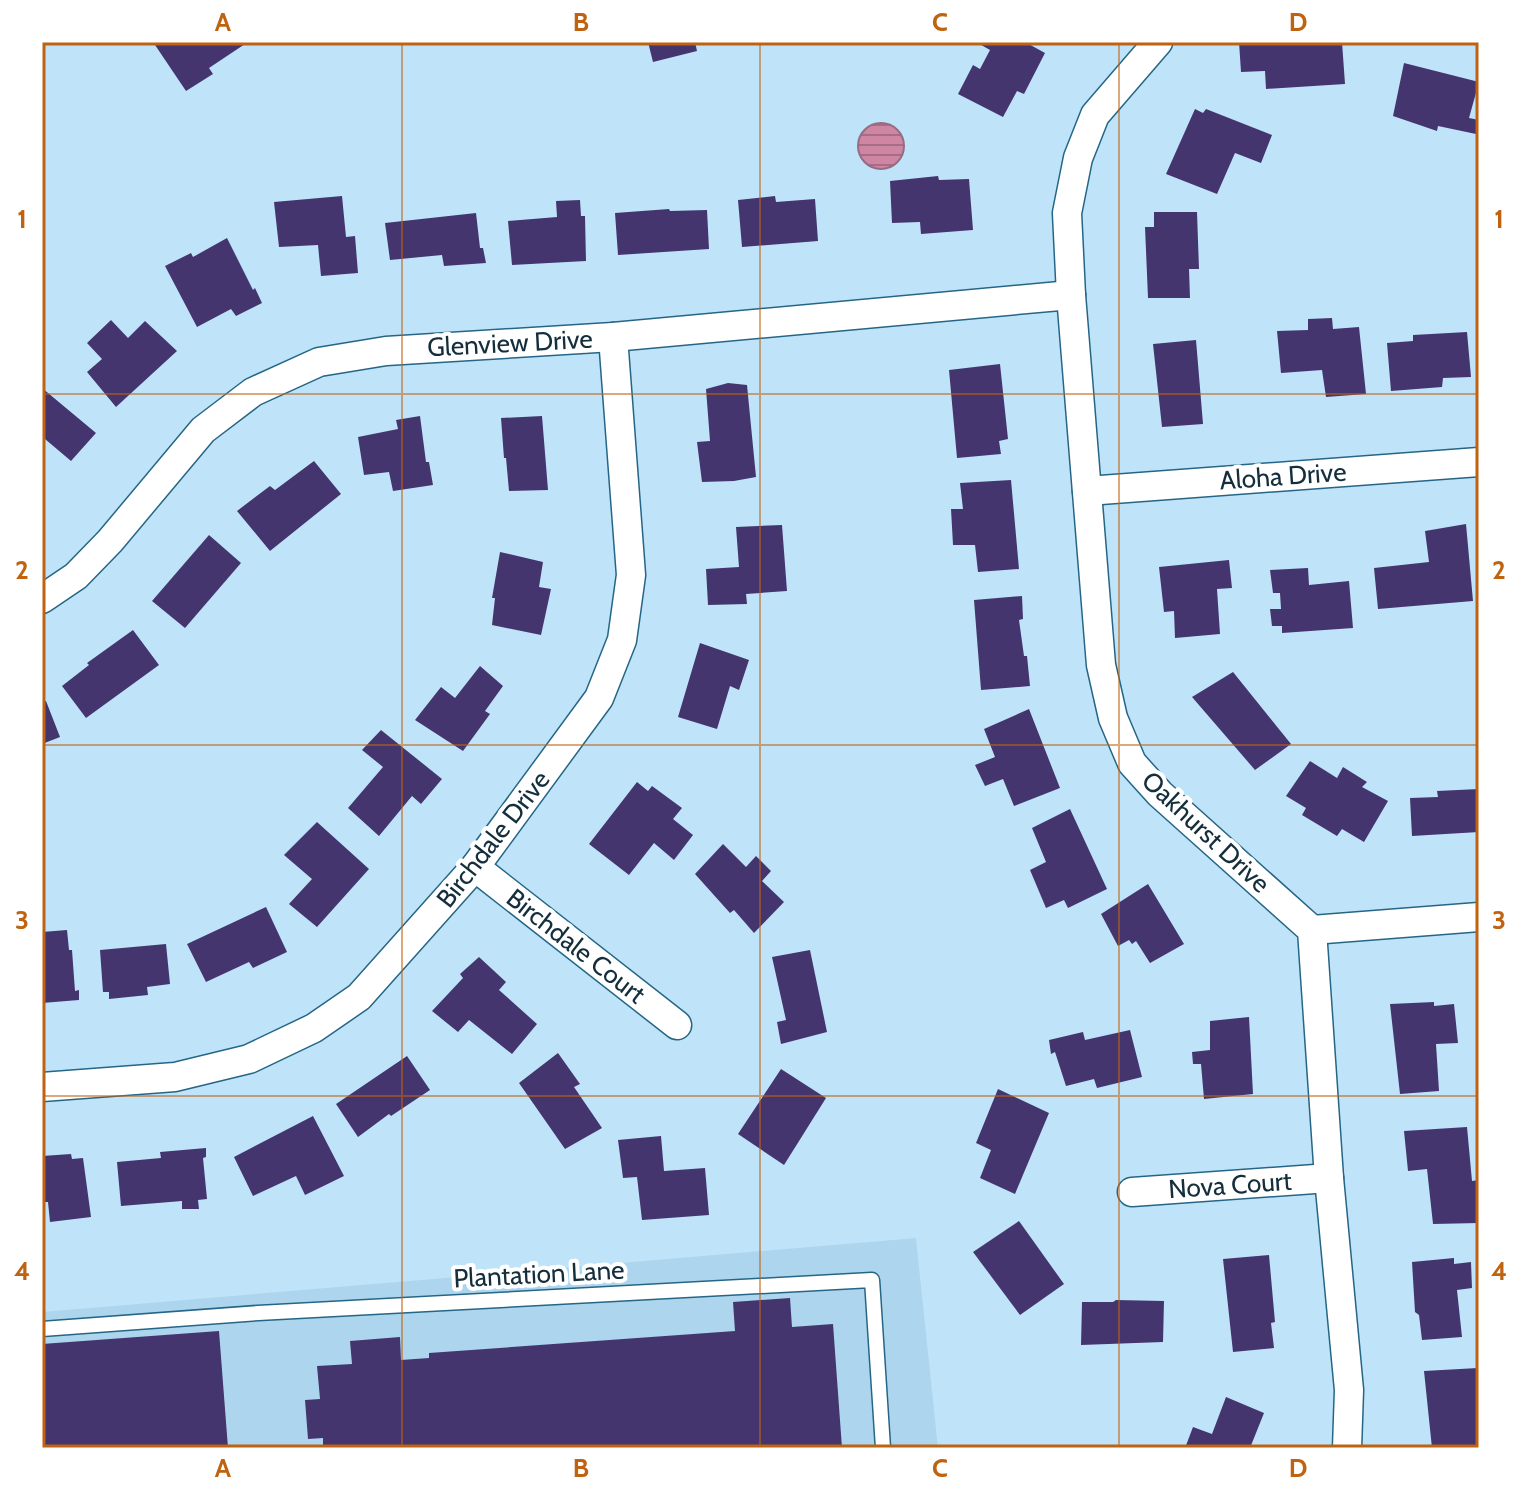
<svg xmlns="http://www.w3.org/2000/svg" width="1521" height="1490" font-family="Cabin,sans-serif">
	<style>
		.built { fill: #add6ee }
		.water { fill: url(#water-rules); stroke: #966c84; stroke-width: 2 }
		.building { fill: #45356e }
		.lines { fill: none; stroke-linecap: round; stroke-linejoin: round }
		.service-casing { stroke: #256686; stroke-width: 17 }
		.minor-casing { stroke: #256686; stroke-width: 31 }
		.service { stroke: #fff; stroke-width: 14 }
		.minor { stroke: #fff; stroke-width: 28 }
		.grid { fill: none; stroke: #bf6311; stroke-width: 2; stroke-opacity: 0.55 }
		.labels { text-anchor: middle; dominant-baseline: central; stroke-width: 8; stroke-linejoin: round; paint-order: stroke }
		.street-label { font-size: 26px; fill: #142e3c; stroke: #fff }
		.neatline { fill: none; stroke: #bf6311; stroke-width: 3 }
		.grid-label { font-size: 26px; text-anchor: middle; font-weight: bold; fill: #bf6311 }
	</style>
	<defs>
		<pattern id="water-rules" width="6" height="5" patternUnits="userSpaceOnUse" patternTransform="scale(2)"><rect width="6" height="5" fill="#ce86a3"/><path d="M0 2.5h6" fill="none" stroke="#a66e86"/></pattern>
	</defs>
	<rect width="100%" height="100%" fill="#bfe4fa"/>
	<polygon class="built" points="916,1238 938,1448 42,1448 42,1312"/>
	<circle class="water" cx="881" cy="146" r="23"/>
	<g class="building">
		<polygon points="153,42 248,42 209,68 213,74 186,91"/>
		<polygon points="648,42 695,42 697,51 653,62"/>
		<polygon points="976,42 1025,42 1045,53 1024,94 1017,91 1003,117 958,94 973,65 980,69 990,50"/>
		<polygon points="1239,42 1342,42 1345,84 1266,89 1265,71 1241,72"/>
		<polygon points="1404,63 1479,82 1469,118 1479,120 1476,134 1438,126 1437,131 1393,116"/>
		<polygon points="1195,109 1203,113 1206,109 1272,135 1261,163 1235,153 1217,194 1166,174"/>
		<polygon points="938,176 939,180 969,179 973,230 921,234 920,222 892,223 890,181"/>
		<polygon points="342,196 346,237 355,236 358,273 321,276 318,245 279,247 274,202"/>
		<polygon points="775,196 776,202 815,199 818,241 742,247 738,200"/>
		<polygon points="580,200 581,216 585,216 586,261 512,265 508,221 557,217 556,201"/>
		<polygon points="669,209 670,211 707,210 709,249 618,255 615,213"/>
		<polygon points="1154,212 1197,212 1199,269 1189,269 1190,298 1148,298 1145,227 1154,227"/>
		<polygon points="476,213 480,248 483,248 486,263 444,266 442,255 390,260 385,223"/>
		<polygon points="227,238 253,290 255,288 262,303 236,316 231,309 197,327 165,266 191,253 193,257"/>
		<polygon points="1332,318 1333,329 1359,327 1366,394 1326,397 1322,370 1281,373 1277,331 1308,330 1308,319"/>
		<polygon points="111,320 128,338 145,321 177,351 116,407 87,372 102,359 87,343"/>
		<polygon points="1467,332 1471,377 1443,378 1442,387 1391,391 1387,343 1413,341 1413,335"/>
		<polygon points="1196,340 1203,424 1162,427 1153,344"/>
		<polygon points="1000,364 1008,439 999,441 1001,454 957,458 949,370"/>
		<polygon points="728,383 747,385 756,477 734,481 702,482 697,442 710,441 706,389"/>
		<polygon points="42,388 96,433 71,461 45,439 42,442"/>
		<polygon points="420,416 426,462 429,462 433,485 393,491 389,472 364,475 358,437 398,429 396,420"/>
		<polygon points="542,416 548,490 509,491 506,458 504,458 501,418"/>
		<polygon points="314,461 341,494 270,551 237,511 270,486 275,490"/>
		<polygon points="1011,480 1019,569 978,572 975,545 953,545 951,509 963,509 960,483"/>
		<polygon points="1466,524 1473,601 1378,609 1374,568 1429,562 1425,531"/>
		<polygon points="782,525 787,591 746,594 747,604 708,605 706,569 739,567 736,527"/>
		<polygon points="209,535 241,563 185,628 152,601"/>
		<polygon points="500,552 543,562 539,587 551,589 541,635 492,625 495,598 492,598"/>
		<polygon points="1229,560 1232,588 1217,589 1220,634 1175,638 1174,611 1164,612 1159,567"/>
		<polygon points="1308,568 1309,585 1349,581 1353,628 1282,633 1282,626 1272,626 1270,609 1281,609 1280,593 1273,593 1270,570"/>
		<polygon points="1022,596 1023,619 1019,620 1024,656 1027,656 1030,686 981,690 974,600"/>
		<polygon points="133,630 159,665 86,718 62,686 89,665 87,663"/>
		<polygon points="700,643 749,660 739,690 730,686 717,729 678,717"/>
		<polygon points="480,666 503,686 485,711 490,714 463,751 415,720 441,687 455,698"/>
		<polygon points="1233,672 1291,744 1255,770 1192,697"/>
		<polygon points="46,701 60,737 42,744 42,702"/>
		<polygon points="1029,709 1060,788 1014,806 1003,779 985,786 975,765 995,757 984,729"/>
		<polygon points="381,730 442,779 421,804 412,796 379,836 348,808 383,767 362,750"/>
		<polygon points="1310,761 1337,778 1343,767 1367,782 1362,787 1388,801 1364,842 1342,829 1337,836 1302,815 1306,808 1286,796"/>
		<polygon points="637,782 648,791 652,786 682,808 673,819 693,835 674,860 654,843 629,875 589,844"/>
		<polygon points="1479,789 1479,832 1412,836 1410,798 1438,797 1437,791"/>
		<polygon points="1070,809 1107,889 1068,908 1064,900 1046,908 1030,870 1046,862 1032,828"/>
		<polygon points="317,822 369,869 317,927 289,904 312,879 284,855"/>
		<polygon points="723,844 746,867 756,856 771,871 762,881 784,902 754,933 734,910 730,913 695,874"/>
		<polygon points="1148,884 1184,944 1150,963 1136,941 1132,944 1129,940 1118,946 1101,914"/>
		<polygon points="266,907 287,952 253,968 249,962 206,982 187,944"/>
		<polygon points="67,930 69,950 72,950 75,991 79,990 79,1000 42,1003 42,932"/>
		<polygon points="166,944 170,984 147,987 148,995 109,999 109,992 103,992 100,950"/>
		<polygon points="810,950 827,1032 781,1044 777,1022 786,1020 772,957"/>
		<polygon points="479,957 506,982 499,990 537,1024 512,1054 469,1020 458,1032 432,1011 463,978 460,974"/>
		<polygon points="1434,1002 1434,1006 1454,1004 1458,1043 1436,1044 1439,1091 1400,1094 1390,1004"/>
		<polygon points="1249,1017 1253,1094 1204,1099 1201,1064 1193,1064 1192,1052 1210,1050 1210,1021"/>
		<polygon points="1130,1030 1142,1077 1097,1088 1094,1079 1066,1086 1055,1052 1051,1054 1049,1040 1083,1032 1085,1040"/>
		<polygon points="558,1053 580,1084 574,1087 602,1128 565,1149 519,1083"/>
		<polygon points="407,1056 430,1090 391,1116 389,1114 358,1137 336,1104"/>
		<polygon points="781,1069 826,1098 784,1165 738,1134"/>
		<polygon points="998,1089 1049,1113 1015,1194 980,1178 991,1150 976,1143"/>
		<polygon points="313,1116 344,1176 305,1195 296,1176 253,1196 234,1157"/>
		<polygon points="1467,1127 1472,1181 1479,1180 1479,1223 1433,1224 1427,1169 1408,1171 1404,1131"/>
		<polygon points="661,1136 664,1171 705,1168 709,1215 642,1220 637,1177 623,1178 618,1140"/>
		<polygon points="206,1148 206,1157 203,1158 207,1199 198,1200 199,1209 182,1209 182,1201 121,1206 117,1162 161,1158 160,1152"/>
		<polygon points="71,1154 72,1159 83,1158 91,1217 50,1222 48,1202 42,1202 42,1156"/>
		<polygon points="1019,1221 1064,1284 1020,1315 973,1252"/>
		<polygon points="1269,1255 1275,1322 1271,1323 1274,1348 1233,1352 1223,1259"/>
		<polygon points="1454,1258 1454,1264 1471,1262 1472,1288 1457,1290 1462,1337 1422,1340 1419,1315 1415,1312 1412,1262"/>
		<polygon points="790,1298 792,1327 833,1324 842,1448 323,1448 323,1438 308,1439 305,1400 320,1399 317,1366 352,1364 350,1341 400,1337 401,1360 429,1358 429,1353 735,1331 733,1302"/>
		<polygon points="1116,1300 1164,1301 1163,1342 1081,1345 1082,1302 1113,1302"/>
		<polygon points="219,1331 228,1448 42,1448 42,1344"/>
		<polygon points="1478,1368 1479,1448 1432,1448 1424,1371"/>
		<polygon points="1226,1397 1264,1413 1250,1448 1185,1448 1193,1427 1212,1434"/>
	</g>
	<g class="lines">
		<defs>
			<polyline id="service" points="42,1329 258,1313 872,1280 883,1448"/>
			<g id="minor">
				<polyline points="1158,42 1095,115 1078,158 1067,213 1071,295 1101,665 1113,718 1132,763 1160,794 1312,930 1329,1178 1349,1390 1347,1448"/>
				<polyline points="1087,491 1479,462"/>
				<polyline points="42,599 76,576 110,541 203,430 253,392 319,362 386,351 613,337 1071,295"/>
				<polyline points="475,867 677,1025"/>
				<polyline points="1312,930 1479,917"/>
				<polyline points="42,1087 175,1077 249,1059 314,1028 359,997 475,867 599,698 622,640 631,575 613,337"/>
				<polyline points="1132,1192 1329,1178"/>
			</g>
		</defs>
		<use href="#service" class="service-casing"/>
		<use href="#minor" class="minor-casing"/>
		<use href="#service" class="service"/>
		<use href="#minor" class="minor"/>
	</g>
	<path class="grid" d="M402,42v1406M760,42v1406M1119,42v1406M42,394h1437M42,745h1437M42,1096h1437"/>
	<g class="labels">
		<g class="street-label">
			<text transform="translate(510 343) rotate(-3)">Glenview Drive</text>
			<text transform="translate(1283 476) rotate(-4)">Aloha Drive</text>
			<text transform="translate(1206 832) rotate(43)">Oakhurst Drive</text>
			<text transform="translate(493 839) rotate(-52)">Birchdale Drive</text>
			<text transform="translate(576 946) rotate(38)">Birchdale Court</text>
			<text transform="translate(1230 1185) rotate(-4)">Nova Court</text>
			<text transform="translate(539 1274) rotate(-3)">Plantation Lane</text>
		</g>
	</g>
	<rect width="1521" height="1490" fill="none" stroke="#ffffff" stroke-width="88"/>
	<rect x="44" y="44" width="1433" height="1402" class="neatline"/>
	<g class="grid-label">
		<text x="223" y="31">A</text>
		<text x="581" y="31">B</text>
		<text x="940" y="31">C</text>
		<text x="1298" y="31">D</text>
		<text x="22" y="228">1</text>
		<text x="1499" y="228">1</text>
		<text x="22" y="579">2</text>
		<text x="1499" y="579">2</text>
		<text x="22" y="929">3</text>
		<text x="1499" y="929">3</text>
		<text x="22" y="1280">4</text>
		<text x="1499" y="1280">4</text>
		<text x="223" y="1477">A</text>
		<text x="581" y="1477">B</text>
		<text x="940" y="1477">C</text>
		<text x="1298" y="1477">D</text>
	</g>
</svg>
